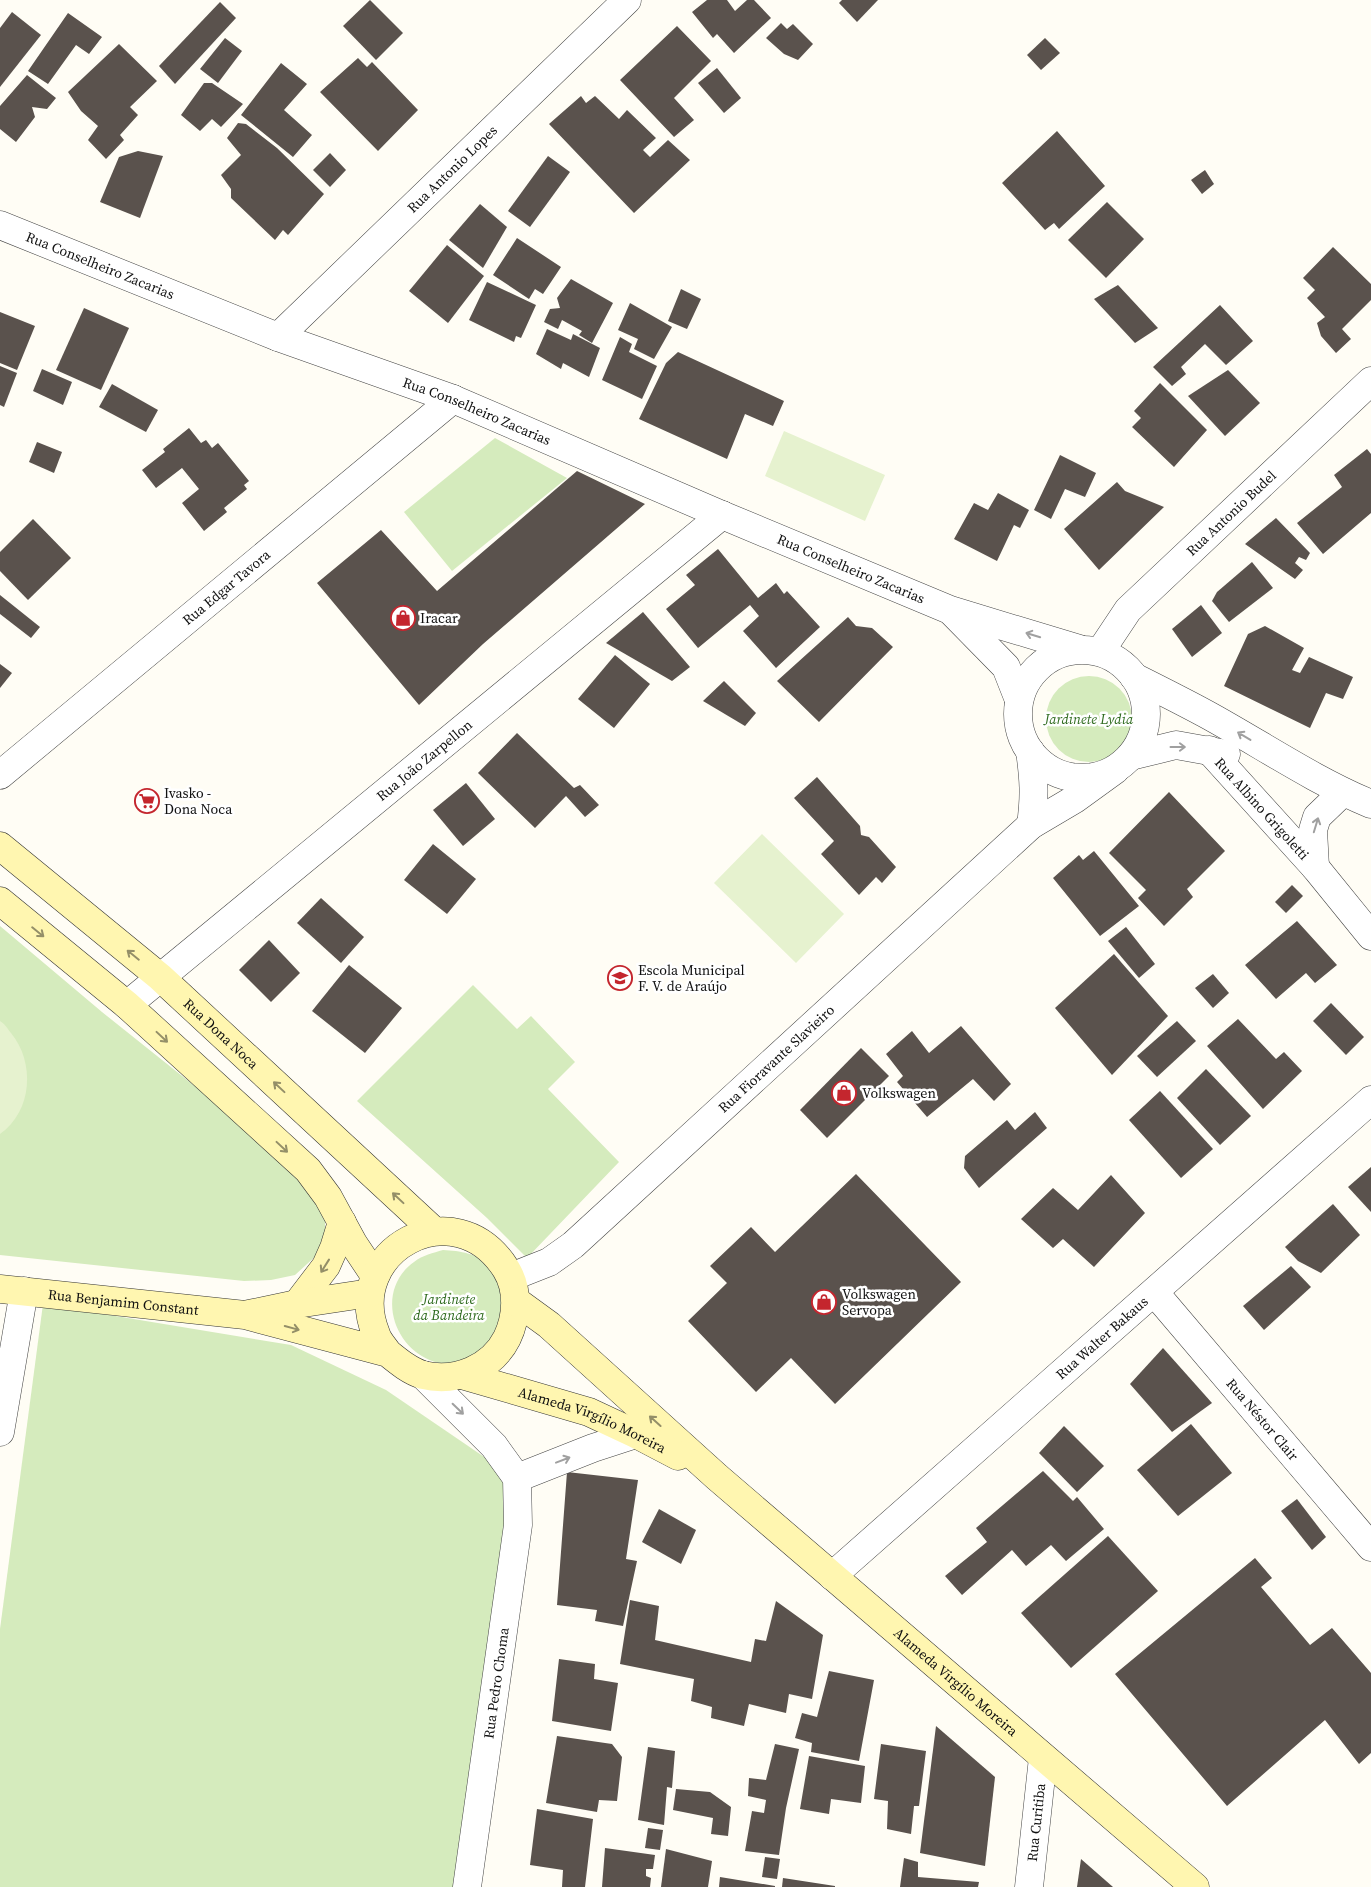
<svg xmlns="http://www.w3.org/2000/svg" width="1371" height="1887" font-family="'Source Serif 4',serif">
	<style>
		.green { fill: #d5ebbd }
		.pitch { fill: #e6f2cf }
		.building { fill: #5a524d }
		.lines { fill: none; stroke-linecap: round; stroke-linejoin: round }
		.street-casing { stroke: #444; stroke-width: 29 }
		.secondary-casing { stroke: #333; stroke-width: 29 }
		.street { stroke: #fff; stroke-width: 28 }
		.secondary { stroke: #fff6b0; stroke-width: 28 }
		.oneway { stroke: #a0a0a0 }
		.oneway2 { stroke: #948f68 }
		.labels { text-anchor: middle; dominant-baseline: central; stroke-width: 5; stroke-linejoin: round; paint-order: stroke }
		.street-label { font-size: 14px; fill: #111; stroke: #fff }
		.poi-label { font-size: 14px; fill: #111; stroke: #fff; text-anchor: start }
		.park-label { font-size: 14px; font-style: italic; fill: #2f6b1f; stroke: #fff }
	</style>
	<rect width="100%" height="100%" fill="#fffdf5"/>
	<g class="green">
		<polygon points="495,438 567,478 452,571 404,512"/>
		<circle cx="1089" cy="719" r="43"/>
		<polygon points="0,926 102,1012 276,1151 325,1210 325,1234 318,1254 295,1275 271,1280 244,1281 0,1255"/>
		<polygon points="473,985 517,1029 531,1016 575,1062 548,1089 619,1162 527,1258 487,1218 357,1101"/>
		<path d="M443,1250c17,1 35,3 47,17 7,8 11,22 16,32l-16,49c-10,5 -21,13 -31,16 -9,2 -19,0 -27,-3 -41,-15 -56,-72 -18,-99 9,-7 19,-9 29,-12z"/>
		<polygon points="43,1304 291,1345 386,1390 496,1465 508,1492 502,1574 456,1887 0,1887 0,1629"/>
	</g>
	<g class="pitch">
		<polygon points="784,431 885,475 865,521 765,476"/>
		<polygon points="762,834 844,914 796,963 714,883"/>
		<path d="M0,1021c5,3 7,7 11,12 24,29 22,78 -11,101z"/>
	</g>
	<g class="building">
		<polygon points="370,0 403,33 376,60 343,26"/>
		<polygon points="707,0 727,0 735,11 747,0 754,0 771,18 734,53 717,34 713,38 692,12"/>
		<polygon points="842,0 878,0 857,22 839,3"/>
		<polygon points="220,2 236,18 175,84 159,66"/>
		<polygon points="12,12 41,35 0,87 0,28"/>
		<polygon points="68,13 102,37 89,54 76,45 48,84 28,71"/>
		<polygon points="781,23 787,29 793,24 813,44 798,60 784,54 766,38"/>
		<polygon points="677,26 711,61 674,98 694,120 674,137 620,80"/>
		<polygon points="225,38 242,51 218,83 200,69"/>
		<polygon points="1045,38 1060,53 1041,70 1027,55"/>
		<polygon points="119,44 157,81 130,107 138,115 120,135 124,140 106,159 88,140 98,126 81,111 68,92"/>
		<polygon points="358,58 367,67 372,62 418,110 378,151 320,92"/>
		<polygon points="281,63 307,84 284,110 312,135 293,157 241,115"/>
		<polygon points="717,68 741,98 724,113 698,83"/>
		<polygon points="27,75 56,98 47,109 32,107 35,117 16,142 0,129 0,106"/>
		<polygon points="204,83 212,83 243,104 221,127 212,119 200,131 181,115"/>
		<polygon points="581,96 586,103 595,96 619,119 627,110 656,138 643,150 650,157 668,140 690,160 634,213 549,124"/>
		<polygon points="238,123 246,124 277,148 324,194 288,235 283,230 275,240 231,198 231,189 221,175 241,155 227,138"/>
		<polygon points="1057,131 1105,186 1059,229 1054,223 1045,230 1002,183"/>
		<polygon points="138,151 163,156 140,218 100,202 119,157"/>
		<polygon points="330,153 346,170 330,187 313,170"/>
		<polygon points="548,156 570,172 530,227 508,211"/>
		<polygon points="1205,170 1214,184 1202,194 1191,180"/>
		<polygon points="1107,202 1144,239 1106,278 1068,240"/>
		<polygon points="480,204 507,227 483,268 449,240"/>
		<polygon points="517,238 561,267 543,294 535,289 529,299 493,275"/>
		<polygon points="447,245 484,276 448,323 409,291"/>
		<polygon points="1333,247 1371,284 1371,300 1342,329 1351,339 1336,353 1321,336 1317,323 1325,317 1307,298 1315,290 1303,278"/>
		<polygon points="571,279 613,303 592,343 579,335 582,331 562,320 558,329 544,322 550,309 560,308 557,298"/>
		<polygon points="487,282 536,305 521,338 516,336 514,342 469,320"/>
		<polygon points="1118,285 1158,328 1135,343 1094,299"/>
		<polygon points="681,289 701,299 687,329 668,321"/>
		<polygon points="630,303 672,327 654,359 634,349 638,339 618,330"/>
		<polygon points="1220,305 1253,341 1226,365 1205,344 1181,367 1186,374 1172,386 1153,367"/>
		<polygon points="84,308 129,328 101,390 56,370"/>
		<polygon points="0,312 35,326 17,370 0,363"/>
		<polygon points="547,329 571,340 573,334 600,348 589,377 563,363 561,369 536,354"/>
		<polygon points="620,337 632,344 629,352 657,366 642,399 602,380"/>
		<polygon points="678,352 784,401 773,426 745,414 727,459 639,419 666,363"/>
		<polygon points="0,366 17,373 4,407 0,405"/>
		<polygon points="42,369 72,382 63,405 33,391"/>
		<polygon points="1228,370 1260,403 1225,436 1188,396"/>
		<polygon points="1160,383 1207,430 1174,467 1132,427 1141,418 1134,411"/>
		<polygon points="112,384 158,410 146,432 99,407"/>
		<polygon points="189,428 201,443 206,440 212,448 218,443 249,481 244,485 247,489 224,508 227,512 204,531 182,503 199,489 182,468 156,488 142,470 165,452 163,449"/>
		<polygon points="37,442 62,452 54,473 29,462"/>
		<polygon points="1367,449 1371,454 1371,513 1323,554 1297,523 1342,487 1334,475"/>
		<polygon points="1060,455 1096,473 1085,497 1065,489 1051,519 1034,510"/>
		<polygon points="577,471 645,504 483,644 419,705 317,583 381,530 437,591"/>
		<polygon points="1117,482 1125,491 1164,507 1099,570 1064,529"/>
		<polygon points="998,493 1029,510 1020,528 1014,525 997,561 954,539 974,503 988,510"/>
		<polygon points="1276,518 1310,553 1306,560 1299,557 1295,563 1303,570 1295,579 1245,544"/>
		<polygon points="33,519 71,558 28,600 0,571 0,552"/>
		<polygon points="718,549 758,598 776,583 784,594 787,591 820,627 776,668 743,631 759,616 750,605 698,648 666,609 695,585 686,575"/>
		<polygon points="1252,562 1273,588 1229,622 1212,601 1217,592"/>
		<polygon points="0,595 40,627 31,638 0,614"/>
		<polygon points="1201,605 1222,633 1192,657 1172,629"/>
		<polygon points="643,612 690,667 672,681 606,643"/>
		<polygon points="848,617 856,626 872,628 893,647 819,722 777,681"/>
		<polygon points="1265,626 1304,648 1292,670 1300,673 1309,657 1353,677 1343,699 1326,693 1310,728 1224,686 1248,634"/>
		<polygon points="615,655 650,684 614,728 578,699"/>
		<polygon points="0,664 12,673 0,688"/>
		<polygon points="724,681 756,713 745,726 703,701"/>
		<polygon points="517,733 574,788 580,785 599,805 585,817 566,796 535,828 478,773"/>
		<polygon points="817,777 860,826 861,835 869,837 896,867 882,883 876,877 859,895 821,854 834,841 794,798"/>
		<polygon points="466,783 495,819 463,846 433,810"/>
		<polygon points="1169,792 1225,851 1187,889 1193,897 1164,926 1138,898 1146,890 1109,853"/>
		<polygon points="433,844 476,879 447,914 404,880"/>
		<polygon points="1094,851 1139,906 1100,936 1053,878 1079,855 1083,860"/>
		<polygon points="1292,885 1303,896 1286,913 1275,902"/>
		<polygon points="321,898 364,937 341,963 297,923"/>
		<polygon points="1297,921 1337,965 1315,983 1306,973 1276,999 1245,965"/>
		<polygon points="1126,927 1155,964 1139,978 1108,941"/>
		<polygon points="269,940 300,973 271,1002 239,970"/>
		<polygon points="1114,954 1168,1016 1112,1075 1055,1008"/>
		<polygon points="349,965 402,1008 365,1053 312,1011"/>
		<polygon points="1213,974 1229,993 1213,1008 1195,988"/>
		<polygon points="1331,1003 1364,1037 1346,1055 1313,1021"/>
		<polygon points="1238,1019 1276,1059 1284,1052 1302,1071 1263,1109 1207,1046"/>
		<polygon points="1177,1021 1196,1041 1157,1077 1137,1056"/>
		<polygon points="961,1026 1011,1084 994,1101 973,1079 927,1117 897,1082 903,1076 886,1054 912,1031 929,1053"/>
		<polygon points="861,1048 889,1076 827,1138 800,1110"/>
		<polygon points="1206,1069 1251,1116 1220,1145 1177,1098"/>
		<polygon points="1160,1091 1213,1149 1181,1178 1129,1120"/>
		<polygon points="1035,1112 1047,1128 979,1188 964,1168 965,1156 1007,1120 1015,1130"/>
		<polygon points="1371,1167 1371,1212 1348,1187"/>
		<polygon points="856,1174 961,1282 835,1404 791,1358 756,1392 688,1321 727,1283 710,1266 751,1227 775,1252"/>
		<polygon points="1111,1175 1145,1213 1094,1267 1063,1239 1053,1248 1021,1219 1053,1188 1078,1210"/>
		<polygon points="1333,1204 1360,1235 1321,1273 1298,1261 1285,1247"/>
		<polygon points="1291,1266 1311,1287 1264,1330 1243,1306"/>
		<polygon points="1163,1348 1212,1403 1172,1432 1130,1384"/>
		<polygon points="1191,1424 1232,1473 1178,1516 1137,1470"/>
		<polygon points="1064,1426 1104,1466 1077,1492 1039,1453"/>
		<polygon points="1043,1471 1073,1501 1077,1497 1104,1529 1066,1561 1051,1545 1026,1566 1012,1550 962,1595 945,1576 987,1542 976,1528"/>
		<polygon points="567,1472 638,1480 626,1559 637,1561 623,1626 595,1621 597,1610 557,1605"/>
		<polygon points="1297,1499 1326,1537 1312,1550 1281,1511"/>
		<polygon points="659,1509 696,1530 681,1564 642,1542"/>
		<polygon points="1108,1536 1158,1591 1071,1668 1021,1613"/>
		<polygon points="1255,1558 1272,1578 1261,1587 1310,1645 1332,1628 1371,1673 1371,1753 1359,1764 1325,1720 1227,1806 1115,1674"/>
		<polygon points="630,1600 659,1606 655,1640 751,1662 755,1639 766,1641 776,1601 823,1635 812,1699 789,1694 786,1713 749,1704 744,1726 711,1718 712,1707 691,1701 694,1679 620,1664"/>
		<polygon points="559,1659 595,1664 594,1679 618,1683 611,1731 552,1721"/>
		<polygon points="829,1671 874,1680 859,1761 811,1752 812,1743 795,1738 802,1713 817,1717"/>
		<polygon points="936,1726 995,1777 985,1866 920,1853"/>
		<polygon points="557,1736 612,1744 622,1757 617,1801 599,1800 597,1812 546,1803"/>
		<polygon points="775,1744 799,1749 786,1808 779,1855 745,1851 752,1811 764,1813 766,1800 748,1796 749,1778 766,1780"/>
		<polygon points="881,1744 926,1751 919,1806 914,1806 911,1834 887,1829 888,1801 874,1799"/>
		<polygon points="648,1747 675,1751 672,1788 667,1787 664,1825 638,1820"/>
		<polygon points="809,1756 865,1766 861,1803 831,1799 829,1814 800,1809"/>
		<polygon points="676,1789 710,1792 731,1807 728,1836 711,1834 713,1818 673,1810"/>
		<polygon points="537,1809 593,1819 585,1887 562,1887 563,1870 530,1865"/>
		<polygon points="648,1828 663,1830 660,1850 645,1848"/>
		<polygon points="605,1848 655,1855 653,1869 646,1869 646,1876 651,1878 650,1887 602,1887"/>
		<polygon points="666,1849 712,1861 708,1887 661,1887"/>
		<polygon points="765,1857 780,1859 777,1879 762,1877"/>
		<polygon points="904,1858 918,1862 918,1877 979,1882 978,1887 900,1887"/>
		<polygon points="1081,1859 1113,1887 1077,1887"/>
		<polygon points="720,1877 775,1886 775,1887 719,1887"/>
		<polygon points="783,1878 835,1886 835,1887 782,1887"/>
	</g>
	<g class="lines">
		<defs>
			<g id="street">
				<path id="s1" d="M0,225l278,112 175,62 269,116 228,95 129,39"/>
				<path id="s2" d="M278,337l349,-337"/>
				<polyline points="953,613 1006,667 1019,700"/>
				<circle cx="1082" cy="714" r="64"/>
				<path id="s3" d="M1100,652l28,-42 243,-229"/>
				<path d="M1134,677c24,12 48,24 72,37 55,30 107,66 165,90"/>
				<path id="s4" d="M1209,750l106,117 56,69"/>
				<path d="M1030,751c4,28 5,45 1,74"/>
				<polyline points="1131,756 1176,745 1226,754"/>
				<path id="s5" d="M0,775l453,-376"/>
				<polyline points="1315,867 1313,830 1317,817 1343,792"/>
				<path id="s6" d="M127,1005l595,-490"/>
				<path id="s7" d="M511,1277l38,-15 24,-17 458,-420 44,-26 40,-29"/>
				<path id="s8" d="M1155,1293l216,254"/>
				<polyline points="423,1375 494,1446 517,1478 518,1525 467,1887"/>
				<polyline points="0,1432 24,1291"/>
				<polyline points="517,1478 593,1448 636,1434"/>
				<path id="s9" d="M832,1576l539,-476"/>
				<path id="s10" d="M1029,1887l14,-129"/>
			</g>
			<g id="secondary">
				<path id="s11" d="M0,846l160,131 274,254"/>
				<polyline points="0,901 127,1005 308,1170 328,1197 353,1243 375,1276"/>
				<path id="s12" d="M0,1289l245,26 143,38c11,9 22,18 35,22 33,8 69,-7 84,-37 10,-21 12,-48 -1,-69 -51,-81 -164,-18 -130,65 2,7 8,13 12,19"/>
				<path id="s13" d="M516,1301l33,24 168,152 478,410"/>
				<polyline points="297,1304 326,1266 334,1248 342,1222"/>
				<polyline points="249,1314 297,1304 370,1293"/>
				<path id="s14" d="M462,1375l127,37 47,22 42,22"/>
			</g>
		</defs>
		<use href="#street" class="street-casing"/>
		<use href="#secondary" class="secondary-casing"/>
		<use href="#street" class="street"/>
		<use href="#secondary" class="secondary"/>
	</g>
	<defs><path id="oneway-shaft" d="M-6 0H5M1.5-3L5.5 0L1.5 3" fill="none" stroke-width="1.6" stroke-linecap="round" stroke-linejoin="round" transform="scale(1.25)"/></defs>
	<g class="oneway">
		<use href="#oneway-shaft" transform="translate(1033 635) rotate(-163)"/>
		<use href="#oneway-shaft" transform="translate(1244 736) rotate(-149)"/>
		<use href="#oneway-shaft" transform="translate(1178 747)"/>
		<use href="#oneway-shaft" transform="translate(1316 825) rotate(-73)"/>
		<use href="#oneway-shaft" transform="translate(458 1409) rotate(44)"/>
		<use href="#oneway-shaft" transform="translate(563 1460) rotate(-21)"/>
	</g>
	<g class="oneway2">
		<use href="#oneway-shaft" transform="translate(38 932) rotate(39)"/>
		<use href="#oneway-shaft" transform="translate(133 955) rotate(-141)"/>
		<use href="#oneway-shaft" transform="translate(162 1037) rotate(43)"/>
		<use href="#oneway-shaft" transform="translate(279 1087) rotate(-137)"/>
		<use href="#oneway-shaft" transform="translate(282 1147) rotate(43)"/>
		<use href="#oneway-shaft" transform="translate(398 1198) rotate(-137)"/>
		<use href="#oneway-shaft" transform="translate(325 1266) rotate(122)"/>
		<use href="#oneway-shaft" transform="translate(292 1328) rotate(15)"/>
		<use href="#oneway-shaft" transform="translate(655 1421) rotate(-138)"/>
	</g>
	<defs>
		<symbol id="shop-ring" viewBox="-11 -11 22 22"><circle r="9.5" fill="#fff" stroke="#c4262e" stroke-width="1.5"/><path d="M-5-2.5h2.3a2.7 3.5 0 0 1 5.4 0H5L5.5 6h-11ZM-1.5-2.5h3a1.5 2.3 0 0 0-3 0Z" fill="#c4262e"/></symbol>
		<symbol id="supermarket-ring" viewBox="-11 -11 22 22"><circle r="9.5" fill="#fff" stroke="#c4262e" stroke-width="1.5"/><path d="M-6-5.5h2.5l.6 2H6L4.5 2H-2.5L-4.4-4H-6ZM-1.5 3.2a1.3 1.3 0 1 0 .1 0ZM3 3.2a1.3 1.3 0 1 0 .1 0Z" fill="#c4262e"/></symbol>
		<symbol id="school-ring" viewBox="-11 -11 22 22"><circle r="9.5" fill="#fff" stroke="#c4262e" stroke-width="1.5"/><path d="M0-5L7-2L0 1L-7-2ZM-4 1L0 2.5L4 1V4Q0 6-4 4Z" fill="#c4262e"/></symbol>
	</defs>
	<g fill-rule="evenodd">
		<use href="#shop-ring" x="389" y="604" width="28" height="28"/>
		<use href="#supermarket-ring" x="133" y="787" width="28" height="28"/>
		<use href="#school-ring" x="606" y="964" width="28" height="28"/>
		<use href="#shop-ring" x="830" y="1079" width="28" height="28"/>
		<use href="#shop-ring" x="810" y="1288" width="28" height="28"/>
	</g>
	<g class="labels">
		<g class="street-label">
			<text stroke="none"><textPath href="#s2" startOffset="242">Rua Antonio Lopes</textPath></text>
			<text stroke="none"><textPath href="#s1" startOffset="108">Rua Conselheiro Zacarias</textPath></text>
			<text stroke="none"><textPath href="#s1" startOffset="512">Rua Conselheiro Zacarias</textPath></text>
			<text stroke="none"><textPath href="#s3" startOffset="192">Rua Antonio Budel</textPath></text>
			<text stroke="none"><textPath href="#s1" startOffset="918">Rua Conselheiro Zacarias</textPath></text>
			<text stroke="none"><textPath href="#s5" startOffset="294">Rua Edgar Tavora</textPath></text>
			<text stroke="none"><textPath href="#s6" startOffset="385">Rua João Zarpellon</textPath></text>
			<text stroke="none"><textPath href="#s4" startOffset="79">Rua Albino Grigoletti</textPath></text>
			<text stroke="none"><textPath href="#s11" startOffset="290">Rua Dona Noca</textPath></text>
			<text stroke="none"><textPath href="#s7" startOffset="346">Rua Fioravante Slavieiro</textPath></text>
			<text stroke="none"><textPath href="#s12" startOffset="124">Rua Benjamim Constant</textPath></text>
			<text stroke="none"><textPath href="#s9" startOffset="360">Rua Walter Bakaus</textPath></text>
			<text stroke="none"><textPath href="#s8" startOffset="166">Rua Néstor Clair</textPath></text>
			<text stroke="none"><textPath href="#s14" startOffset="138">Alameda Virgílio Moreira</textPath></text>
			<text transform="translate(496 1683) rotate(-82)">Rua Pedro Choma</text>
			<text stroke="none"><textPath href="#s13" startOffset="582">Alameda Virgílio Moreira</textPath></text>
			<text stroke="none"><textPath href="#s10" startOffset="65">Rua Curitiba</textPath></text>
		</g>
		<g class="poi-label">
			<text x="420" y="618">Iracar</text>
			<text x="164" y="793">Ivasko -<tspan x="164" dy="16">Dona Noca</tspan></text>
			<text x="638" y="970">Escola Municipal<tspan x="638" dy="16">F. V. de Araújo</tspan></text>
			<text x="862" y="1093">Volkswagen</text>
			<text x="842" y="1294">Volkswagen<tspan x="842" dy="16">Servopa</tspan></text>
		</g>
		<g class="park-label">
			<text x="1089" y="719">Jardinete Lydia</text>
			<text x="449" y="1299">Jardinete<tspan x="449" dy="16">da Bandeira</tspan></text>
		</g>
	</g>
</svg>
